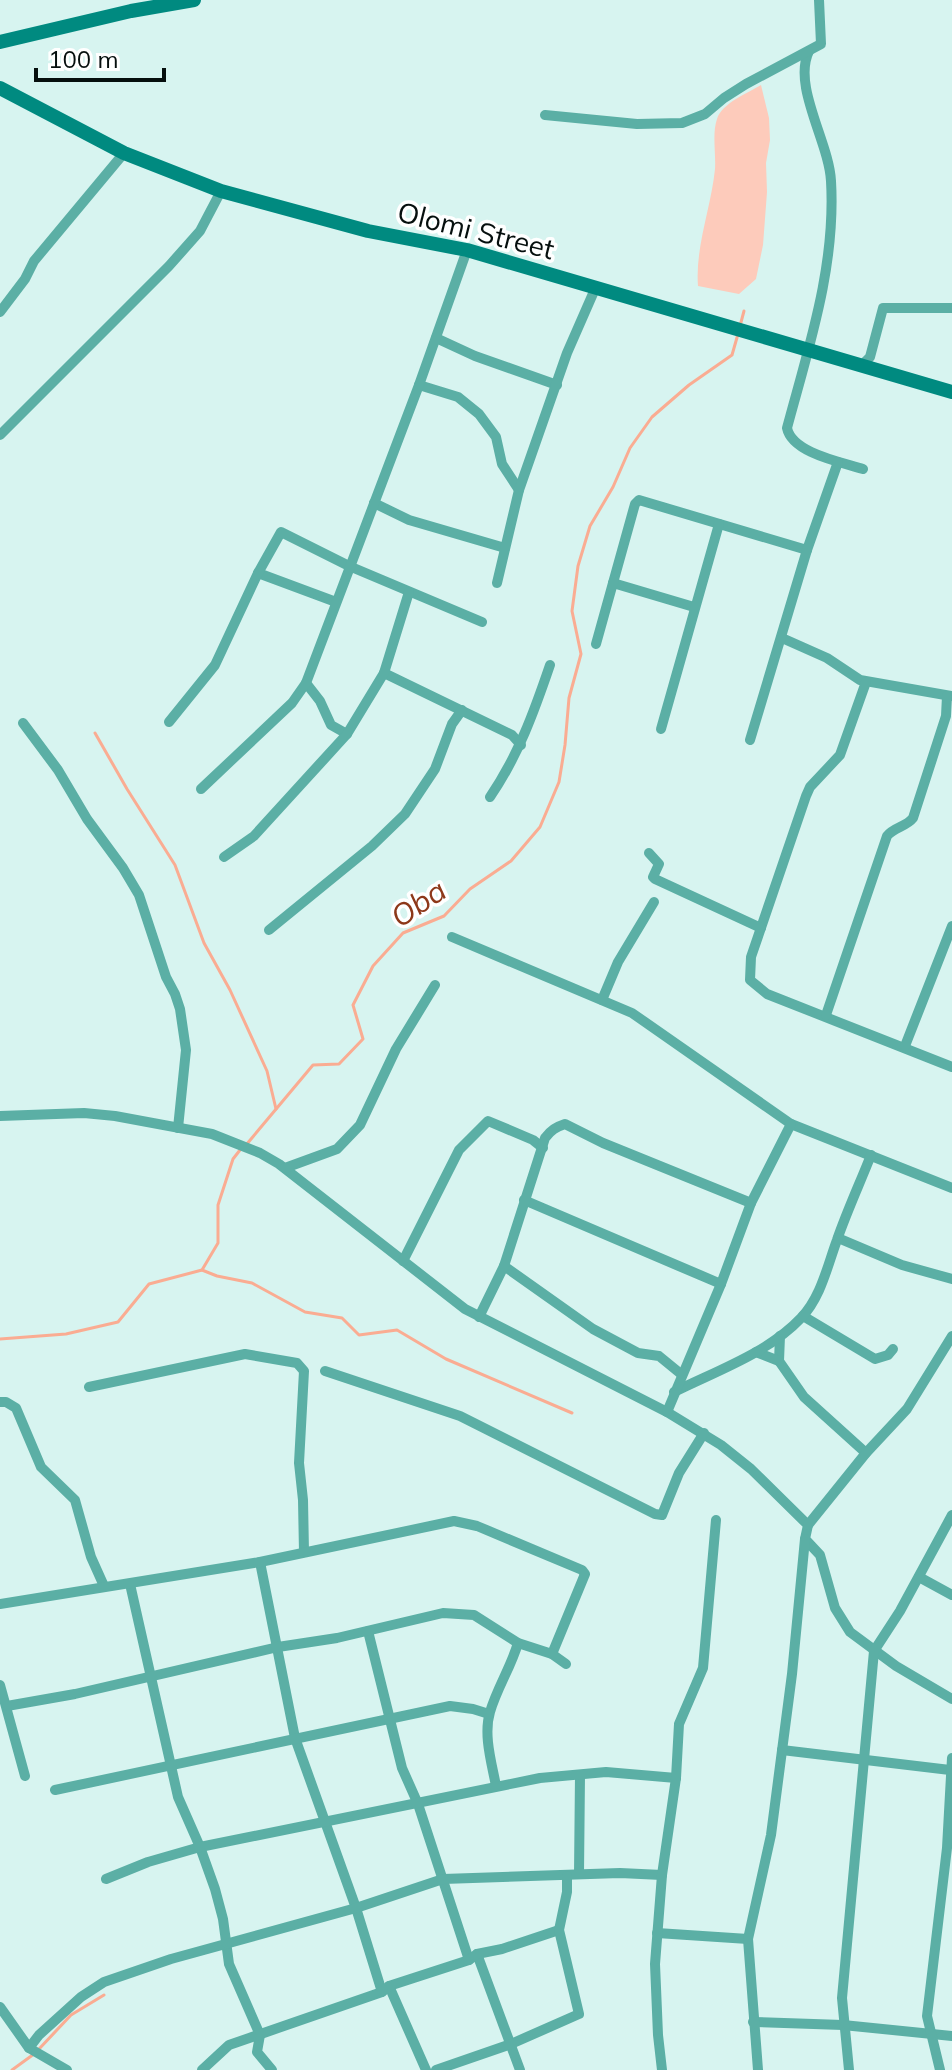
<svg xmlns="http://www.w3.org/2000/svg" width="952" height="2070" font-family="Mulish,sans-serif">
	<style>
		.green { fill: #fdcbbb }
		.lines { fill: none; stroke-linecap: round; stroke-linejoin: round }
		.stream { stroke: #faac92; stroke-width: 3 }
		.street { stroke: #5bafa5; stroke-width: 10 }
		.secondary { stroke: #008a80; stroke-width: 14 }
		.labels { text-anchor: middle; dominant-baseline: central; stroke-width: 7; stroke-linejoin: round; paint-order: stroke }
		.street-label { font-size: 28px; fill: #060f0e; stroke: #fff }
		.water-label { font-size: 30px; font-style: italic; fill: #8d3819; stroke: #fff }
	</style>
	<rect width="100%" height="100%" fill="#d7f4f0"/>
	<path class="green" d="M761,85l8,33 1,22 -4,23 1,29 -4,53 -7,34 -17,15 -41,-8c-3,-39 13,-78 17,-117 1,-15 -3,-36 2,-50 5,-16 31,-26 44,-34z"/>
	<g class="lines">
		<g class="stream">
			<polyline points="740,326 744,311"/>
			<polyline points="95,733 127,789 175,865 204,943 230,990 267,1071 276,1109"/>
			<polyline points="246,1145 313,1065 339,1064 363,1039 353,1005 373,966 403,933 444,916 470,889 511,861 540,827 559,782 565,745 569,698 581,654 572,611 578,566 590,526 613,487 630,448 652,417 689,385 732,355 738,334"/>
			<polyline points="202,1270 217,1276 252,1283 305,1312 342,1318 359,1335 397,1330 446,1359 572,1413"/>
			<polyline points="0,1339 66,1334 118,1322 149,1284 202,1270 218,1243 218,1205 233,1159 240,1150"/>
			<polyline points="39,2049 71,2015 104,1995"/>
			<polyline points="12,2070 34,2054"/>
		</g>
		<g class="street">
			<path d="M809,51c-17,35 20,91 22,130 5,85 -22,165 -44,247 5,25 54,34 76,41"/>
			<polyline points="545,115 637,124 682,123 705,114 724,98 746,84 821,44 819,0"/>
			<polyline points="0,312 25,279 34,261 124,153"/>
			<polyline points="436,338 475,356 557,385"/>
			<polyline points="862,365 870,357 883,308 952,308"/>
			<polyline points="419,385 458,397 479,414 496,437 502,464 519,490"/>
			<polyline points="0,435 169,266 200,231 221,191"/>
			<polyline points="374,503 409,520 505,548"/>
			<polyline points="258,573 336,602"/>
			<polyline points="497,583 519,490 567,353 595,289"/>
			<polyline points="613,583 694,607"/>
			<polyline points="782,638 827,658 860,680 951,696"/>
			<polyline points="596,644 635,504 639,500 807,550"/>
			<polyline points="384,673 512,735 521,745"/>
			<polyline points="866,682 840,755 810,787 806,796 751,957 750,980 767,994 952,1067"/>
			<polyline points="306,683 320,701 331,725 347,734"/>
			<polyline points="169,722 215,665 258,573 281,532 349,566 482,622"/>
			<polyline points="23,723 58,770 87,819 123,868 139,895 166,977 175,994 180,1009 186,1050 178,1128"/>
			<polyline points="661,729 719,524"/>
			<polyline points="750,740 807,550 838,462"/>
			<polyline points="201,789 292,703 306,683 419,385 467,250"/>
			<path d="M490,797c28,-41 44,-85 60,-132"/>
			<polyline points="649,853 659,864 653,877 655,879 761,928"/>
			<polyline points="224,857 254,836 347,734 384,673 409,592"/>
			<polyline points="269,930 372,846 405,814 435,769 452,724 462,710"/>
			<polyline points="452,937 632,1013 791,1124 952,1188"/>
			<polyline points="602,1000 618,962 654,902"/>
			<path d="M826,1015l61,-179c7,-9 19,-9 26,-18l33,-102 1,-20"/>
			<polyline points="905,1046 952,926"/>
			<polyline points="0,1116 84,1113 115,1116 212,1134 260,1153 279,1164 465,1309 667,1412 721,1445 751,1469 808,1525 805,1539 820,1555 835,1608 850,1632 896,1666 952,1699"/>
			<polyline points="285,1168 337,1149 360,1125 396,1049 435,985"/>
			<polyline points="524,1200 721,1284"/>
			<polyline points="838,1238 902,1265 952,1279"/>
			<polyline points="403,1261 459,1150 488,1121 533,1140 543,1148"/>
			<polyline points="504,1266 593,1329 638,1353 659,1356 681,1374"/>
			<polyline points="803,1316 875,1359 888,1355 893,1349"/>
			<path d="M479,1317l25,-51 41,-128c6,-8 11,-11 20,-14l38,19 148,60"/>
			<polyline points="780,1336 779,1361 804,1397 866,1453"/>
			<polyline points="756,1352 779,1361"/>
			<polyline points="325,1371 460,1416 655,1514 662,1515 679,1473 704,1433"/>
			<polyline points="89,1387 245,1354 297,1363 304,1371 299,1463 303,1500 304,1552"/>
			<path d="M674,1392c42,-21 94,-39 127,-74 20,-21 26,-51 36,-78 10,-29 23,-57 34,-85"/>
			<polyline points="0,1402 6,1402 16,1408 41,1467 75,1500 91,1557 104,1586"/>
			<polyline points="667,1412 721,1284 751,1203 791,1124"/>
			<polyline points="808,1525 866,1453 907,1409 952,1336"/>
			<polyline points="260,1562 295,1738 356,1908 382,1992"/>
			<polyline points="919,1577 952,1595"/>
			<polyline points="130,1584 178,1797 200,1847 215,1889 223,1919 229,1964 260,2035 257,2052 272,2070"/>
			<polyline points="0,1604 260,1562 454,1521 477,1526 582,1570 585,1574 552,1654"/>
			<polyline points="368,1631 402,1768 418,1804 469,1960"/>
			<polyline points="0,1685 25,1776"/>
			<polyline points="7,1706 75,1694 278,1647 337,1638 443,1613 474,1615 518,1643 552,1654 566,1664"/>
			<polyline points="782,1750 950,1770"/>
			<path d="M496,1786c-4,-22 -13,-51 -6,-74 7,-24 21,-45 28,-69"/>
			<polyline points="55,1790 450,1706 473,1709 489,1714"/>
			<polyline points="579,1874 580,1775"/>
			<polyline points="106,1879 148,1862 200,1847 540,1778 606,1772 676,1778"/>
			<polyline points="657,1933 748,1939"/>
			<polyline points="477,1954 520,2070"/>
			<polyline points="389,1986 426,2070"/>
			<polyline points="0,2007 29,2048 67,2070"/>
			<polyline points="753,2022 843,2025 952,2036"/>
			<polyline points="29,2048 39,2035 81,1997 104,1982 171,1959 356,1908 443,1879 620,1873 662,1875"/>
			<polyline points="202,2070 229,2045 382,1992 389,1986 469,1960 477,1954 502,1949 559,1930"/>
			<polyline points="436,2070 511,2044 579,2014 559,1930 567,1892 567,1876"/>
			<polyline points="662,2070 658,2035 655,1964 662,1875 676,1778 679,1724 703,1668 716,1520"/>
			<polyline points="758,2070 748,1939 771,1835 792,1674 805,1539"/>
			<polyline points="849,2070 842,1998 874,1651 900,1611 952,1515"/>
			<polyline points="940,2070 927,2016 947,1848 952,1758"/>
		</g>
		<g class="secondary">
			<polyline points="0,42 131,11 194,0"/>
			<polyline points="0,88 124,153 221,191 368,231 467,250 952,392"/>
		</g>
	</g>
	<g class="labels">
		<g class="street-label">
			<text transform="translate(476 230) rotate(14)">Olomi Street</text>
		</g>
		<g class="water-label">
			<text transform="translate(418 903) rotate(-34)">Oba</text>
		</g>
	</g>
	<path d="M36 68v12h128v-12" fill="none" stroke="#060f0e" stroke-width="4"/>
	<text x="48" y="68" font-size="24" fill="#060f0e" stroke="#ffffff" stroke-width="6" paint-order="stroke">100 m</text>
</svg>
